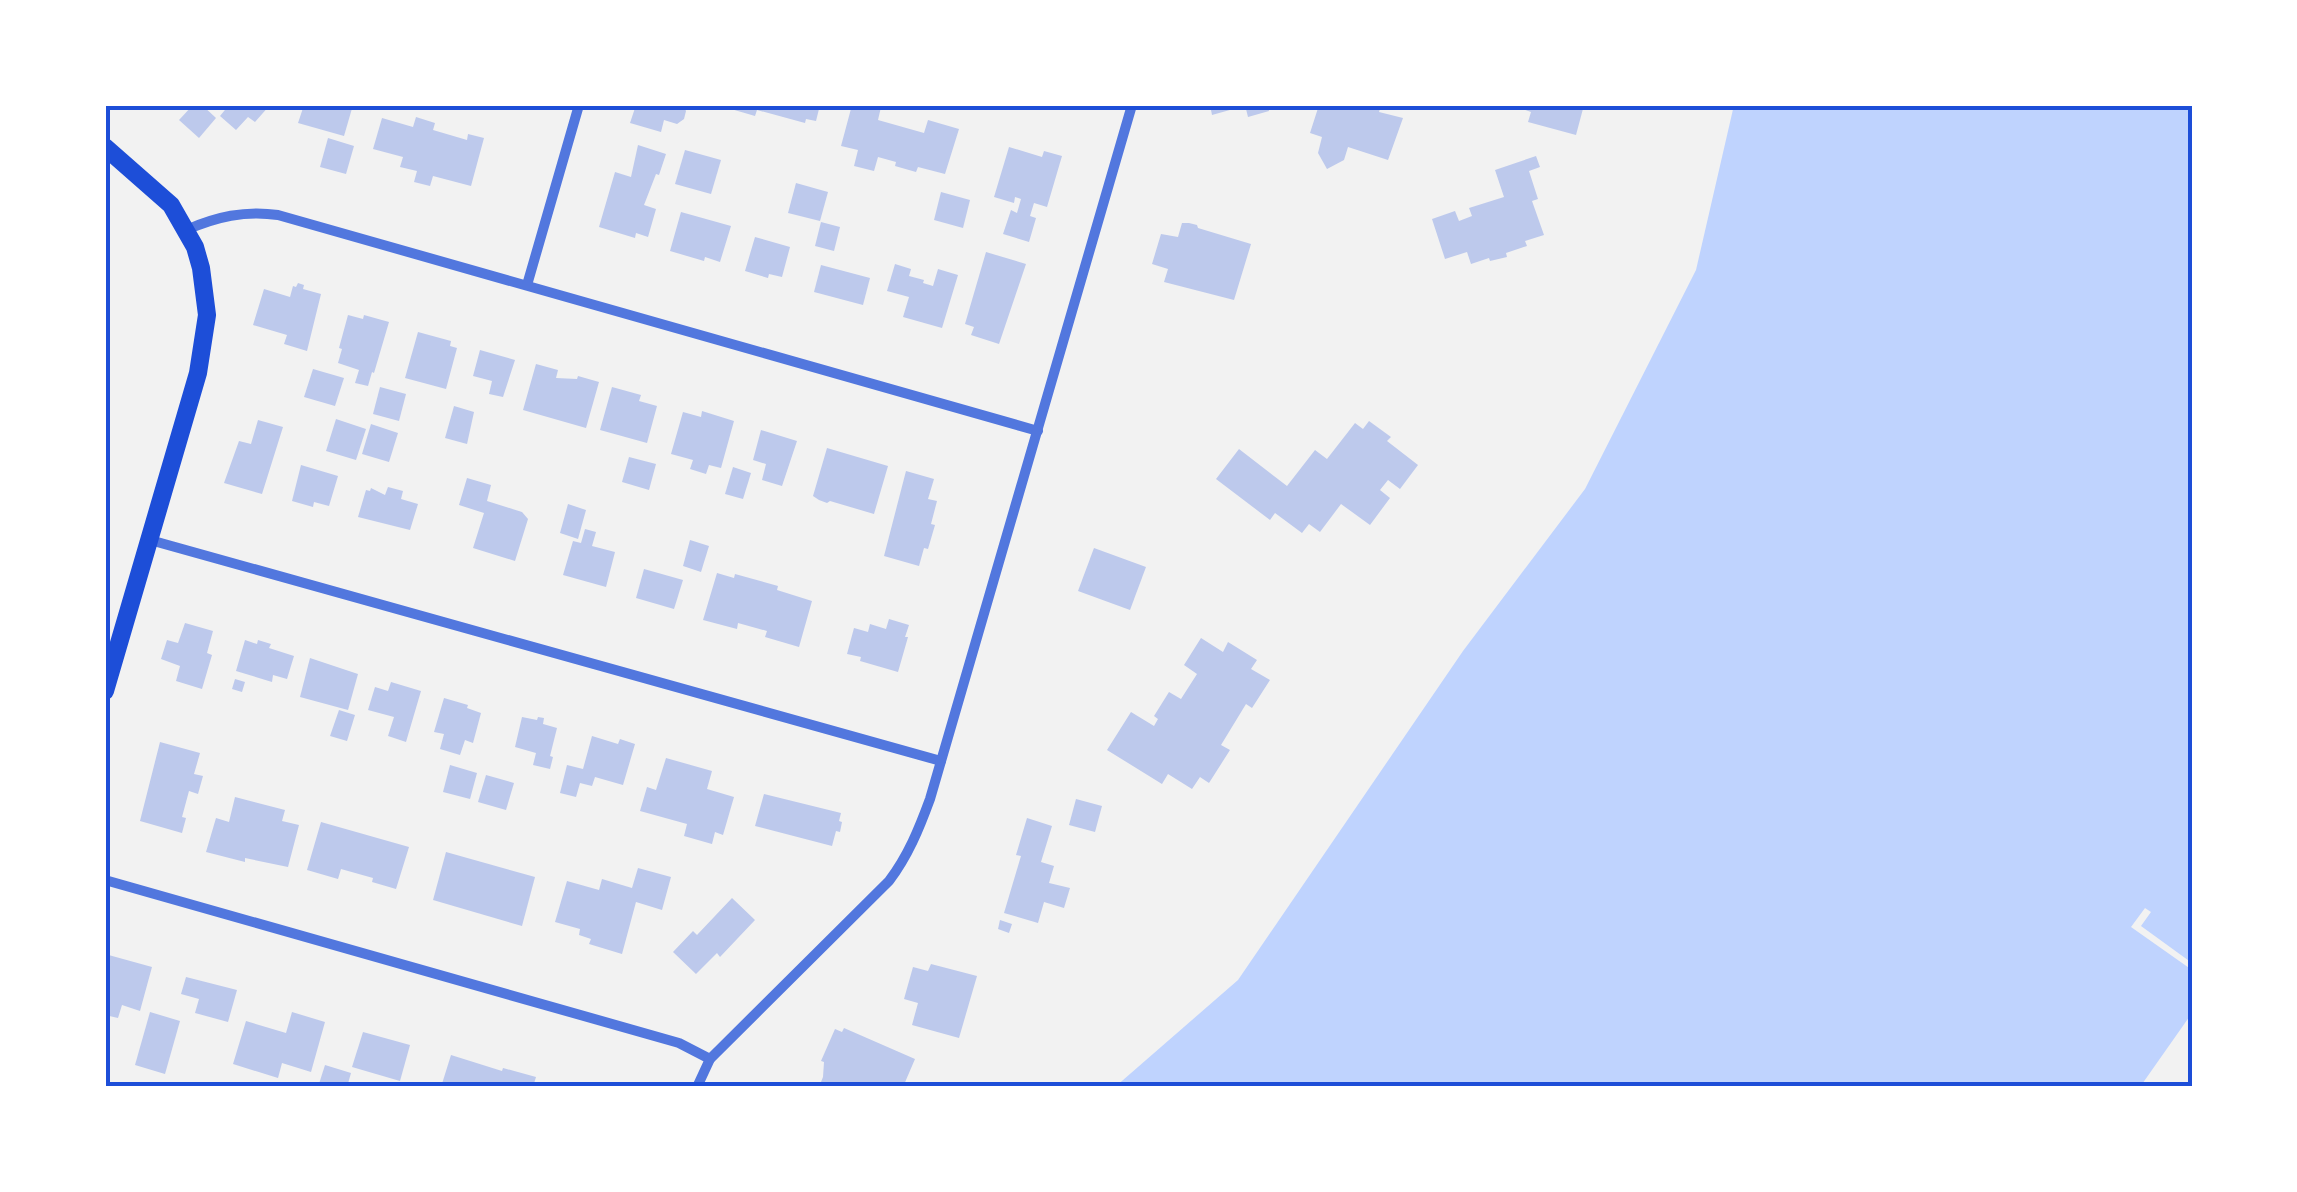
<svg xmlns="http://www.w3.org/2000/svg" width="2297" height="1192" font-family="'Asap Condensed',sans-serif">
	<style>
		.water { fill: #bfd3fe }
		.pier { fill: #f2f2f2 }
		.building { fill: #bdc9ec }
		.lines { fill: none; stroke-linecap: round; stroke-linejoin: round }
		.minor { stroke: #5277de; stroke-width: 10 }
		.secondary { stroke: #1d4ed8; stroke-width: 18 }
		.neatline { fill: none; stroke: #1d4ed8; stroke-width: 4 }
	</style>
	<rect width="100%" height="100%" fill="#f2f2f2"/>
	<polygon class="water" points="1734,105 2192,105 2192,1013 2140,1087 1115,1087 1238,980 1463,651 1585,489 1696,270"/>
	<polygon class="pier" points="2145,908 2151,912 2141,926 2192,963 2192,970 2131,927"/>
	<g class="building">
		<polygon points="193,105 202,105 216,118 199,138 179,120"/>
		<polygon points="229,105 270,105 255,122 248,117 236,130 220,116"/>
		<polygon points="304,105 353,105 344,136 298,123"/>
		<polygon points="636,105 683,105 686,111 684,119 677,124 664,120 661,132 630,123"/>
		<polygon points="732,105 820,105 816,121 806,119 805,123 757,110 755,116 731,109"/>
		<polygon points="852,105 881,107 878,120 924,133 928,120 959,129 945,174 918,167 916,172 895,166 896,162 878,157 874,171 854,166 858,150 841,146"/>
		<polygon points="1210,105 1244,105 1244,106 1212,115"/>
		<polygon points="1245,105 1268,105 1269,111 1248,117"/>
		<polygon points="1319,105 1381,105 1379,112 1403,118 1388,160 1348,147 1344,160 1327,169 1318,153 1322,137 1310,133"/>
		<polygon points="1511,105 1584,105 1576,135 1528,122 1531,112"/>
		<polygon points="416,117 435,123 433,130 467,140 468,134 484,138 471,186 433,176 430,186 414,182 417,171 400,167 403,157 373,149 382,118 413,127"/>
		<polygon points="328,138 354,146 346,174 320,167"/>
		<polygon points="638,145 666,154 659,175 656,174 644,205 656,209 648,237 636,233 635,238 599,227 615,172 631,177"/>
		<polygon points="1009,147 1042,157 1044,151 1062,156 1047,207 1034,203 1030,216 1036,218 1029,242 1003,234 1011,210 1017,213 1021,199 1015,197 1014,203 994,197"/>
		<polygon points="685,150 721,160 711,194 675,184"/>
		<polygon points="1536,156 1540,167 1529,171 1538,199 1532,201 1544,235 1525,241 1527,246 1506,253 1507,257 1490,261 1489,258 1471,264 1467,252 1445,259 1432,219 1455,211 1459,221 1472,216 1469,208 1504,197 1495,170"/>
		<polygon points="796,183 828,192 820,221 788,213"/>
		<polygon points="941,192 970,200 963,228 934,220"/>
		<polygon points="681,212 731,226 720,262 705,257 704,261 670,251"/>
		<polygon points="821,222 840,227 834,251 815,246"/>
		<polygon points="1182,223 1189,223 1197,225 1198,228 1251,244 1234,300 1164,282 1168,269 1152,264 1161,234 1178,237"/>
		<polygon points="755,237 790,247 782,277 769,274 768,278 745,271"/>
		<polygon points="986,252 1026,264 999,344 971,335 974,327 965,324"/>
		<polygon points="895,264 911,269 909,276 924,280 923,283 933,286 938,269 958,275 942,328 903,317 909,297 887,291"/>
		<polygon points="821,265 870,278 863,305 814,292"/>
		<polygon points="298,283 304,285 303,289 321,294 307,351 284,344 287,335 253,325 264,289 290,297 293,286 296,287"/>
		<polygon points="348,315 363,319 364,315 389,322 374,373 372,372 368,386 355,383 359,370 338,363 342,349 339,348"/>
		<polygon points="418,332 451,341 450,346 457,348 446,389 405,378"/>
		<polygon points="480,350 515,360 503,397 489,394 492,381 473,376"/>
		<polygon points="536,364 558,370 556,378 577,379 578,376 599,382 586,428 523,410"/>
		<polygon points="313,369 344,378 335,406 304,397"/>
		<polygon points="380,387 406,394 399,421 373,414"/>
		<polygon points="612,387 641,395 639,401 657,406 647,443 600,430"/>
		<polygon points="454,406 474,412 467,444 445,438"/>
		<polygon points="702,411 734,421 721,468 709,465 706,474 690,469 693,460 671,454 683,412 701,417"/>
		<polygon points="336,419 366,429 356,460 326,451"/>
		<polygon points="258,420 283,427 262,494 224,483 239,441 251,444"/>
		<polygon points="1369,421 1391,437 1387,441 1418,465 1400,489 1388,480 1380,490 1390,498 1370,525 1341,504 1320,532 1309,524 1302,533 1275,513 1270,520 1216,479 1239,449 1287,486 1315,450 1327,459 1355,423 1363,429"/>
		<polygon points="371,424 398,433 389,462 362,454"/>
		<polygon points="761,430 797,441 782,486 762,480 766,464 753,460"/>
		<polygon points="827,448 888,466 874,514 830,501 827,503 819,500 813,496"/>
		<polygon points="629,457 656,464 649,490 622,482"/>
		<polygon points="301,465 338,476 329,506 314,502 313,507 292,501"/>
		<polygon points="733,467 751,473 743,499 725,494"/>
		<polygon points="906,471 934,479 928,499 937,501 931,524 935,525 928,549 924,548 919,566 884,556"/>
		<polygon points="467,478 491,485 487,501 522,512 528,519 515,561 473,548 484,513 459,505"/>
		<polygon points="388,487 403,491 401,499 418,504 410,530 358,517 366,490 370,491 371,488 385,495"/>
		<polygon points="568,504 586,510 578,539 560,533"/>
		<polygon points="585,529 596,532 592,546 615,552 606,587 563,575 573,541 581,543"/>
		<polygon points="690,540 709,546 701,572 683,566"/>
		<polygon points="1094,548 1146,567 1130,610 1078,591"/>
		<polygon points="644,569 683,580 674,609 636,598"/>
		<polygon points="717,573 734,578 735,574 778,586 777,590 812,601 799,647 765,637 767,631 738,623 737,629 703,620"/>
		<polygon points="889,619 909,625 905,637 908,637 898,672 860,661 861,657 847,654 854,628 868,632 870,624 886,629"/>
		<polygon points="185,623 213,631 207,653 212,655 202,689 176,681 180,666 161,659 167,640 178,643"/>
		<polygon points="1201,638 1223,652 1228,642 1257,660 1251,669 1270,680 1252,708 1246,704 1221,745 1230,750 1209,783 1200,777 1192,789 1168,774 1162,784 1107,750 1131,712 1154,726 1158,719 1154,716 1169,692 1181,699 1197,674 1184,665"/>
		<polygon points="245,640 257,644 258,640 271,644 269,648 294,656 287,679 273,675 272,682 236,671"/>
		<polygon points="310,658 358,674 348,710 300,697"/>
		<polygon points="235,679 245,682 242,692 232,689"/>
		<polygon points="391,682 421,691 406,742 388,736 394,717 368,710 375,687 388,691"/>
		<polygon points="444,698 468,705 467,708 481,713 473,743 465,740 460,755 440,749 444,734 434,732"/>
		<polygon points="339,710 355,715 347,741 330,736"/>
		<polygon points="522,717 537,720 538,717 544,718 543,724 557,728 550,756 553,757 550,769 533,765 536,753 515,747"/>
		<polygon points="592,736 618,744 620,739 635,744 623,785 595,777 592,786 580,783 576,797 560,793 567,765 583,769"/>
		<polygon points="160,742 200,753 194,774 203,776 198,794 189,791 182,817 186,818 182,833 140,821"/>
		<polygon points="666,758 712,771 707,789 734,797 723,835 715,832 712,844 684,836 687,824 640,811 647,787 656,790"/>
		<polygon points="450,765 477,773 470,799 443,792"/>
		<polygon points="486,775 514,783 506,810 478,802"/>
		<polygon points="764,794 841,813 839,821 842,822 840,832 836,831 832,846 755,826"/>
		<polygon points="235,797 285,810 282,821 299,825 288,867 245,858 245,862 206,852 216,818 229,822"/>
		<polygon points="1076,799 1102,806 1095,832 1069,825"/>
		<polygon points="1027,818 1052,826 1041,862 1054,866 1049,883 1070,888 1064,908 1044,902 1038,923 1004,913 1021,856 1016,855"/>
		<polygon points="321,822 409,847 396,889 372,882 373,878 341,869 338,879 307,870"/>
		<polygon points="446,852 535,877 522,926 433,900"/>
		<polygon points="638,868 671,877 662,910 636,902 622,954 589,944 591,939 579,935 580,929 555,922 567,881 599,890 602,879 632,888"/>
		<polygon points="732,898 755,920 720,957 717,953 696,974 673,952 693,931 697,935"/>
		<polygon points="1000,920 1012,924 1009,933 998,929"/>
		<polygon points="105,954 152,967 140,1011 122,1005 118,1018 105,1015"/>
		<polygon points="931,964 977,976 959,1038 912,1025 918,1003 904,999 913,967 928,971"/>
		<polygon points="186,977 237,990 228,1022 195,1013 199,999 181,994"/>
		<polygon points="150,1012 180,1021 165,1074 135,1065"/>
		<polygon points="292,1012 325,1022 311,1072 282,1063 278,1078 233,1064 246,1021 286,1033"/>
		<polygon points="844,1028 915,1059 903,1087 819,1087 823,1077 824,1062 821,1061 835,1029 842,1032"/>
		<polygon points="363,1032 410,1045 400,1081 352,1067"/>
		<polygon points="451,1055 502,1071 503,1068 536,1077 533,1087 441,1087"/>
		<polygon points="325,1065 351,1073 347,1087 318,1087"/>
	</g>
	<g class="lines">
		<g class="minor">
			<path d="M186,230c30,-13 59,-20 92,-15l760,216"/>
			<polyline points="527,285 579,105"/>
			<polyline points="150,540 941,761"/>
			<polyline points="105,880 679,1043 710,1059"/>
			<path d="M697,1087l13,-28 179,-178c19,-25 30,-52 41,-82l202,-694"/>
		</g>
		<polyline class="secondary" points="105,147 171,205 195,247 201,268 207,315 198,373 105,691"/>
	</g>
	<rect width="2297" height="1192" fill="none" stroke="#ffffff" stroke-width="215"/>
	<rect x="108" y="108" width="2082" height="976" class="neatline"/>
</svg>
